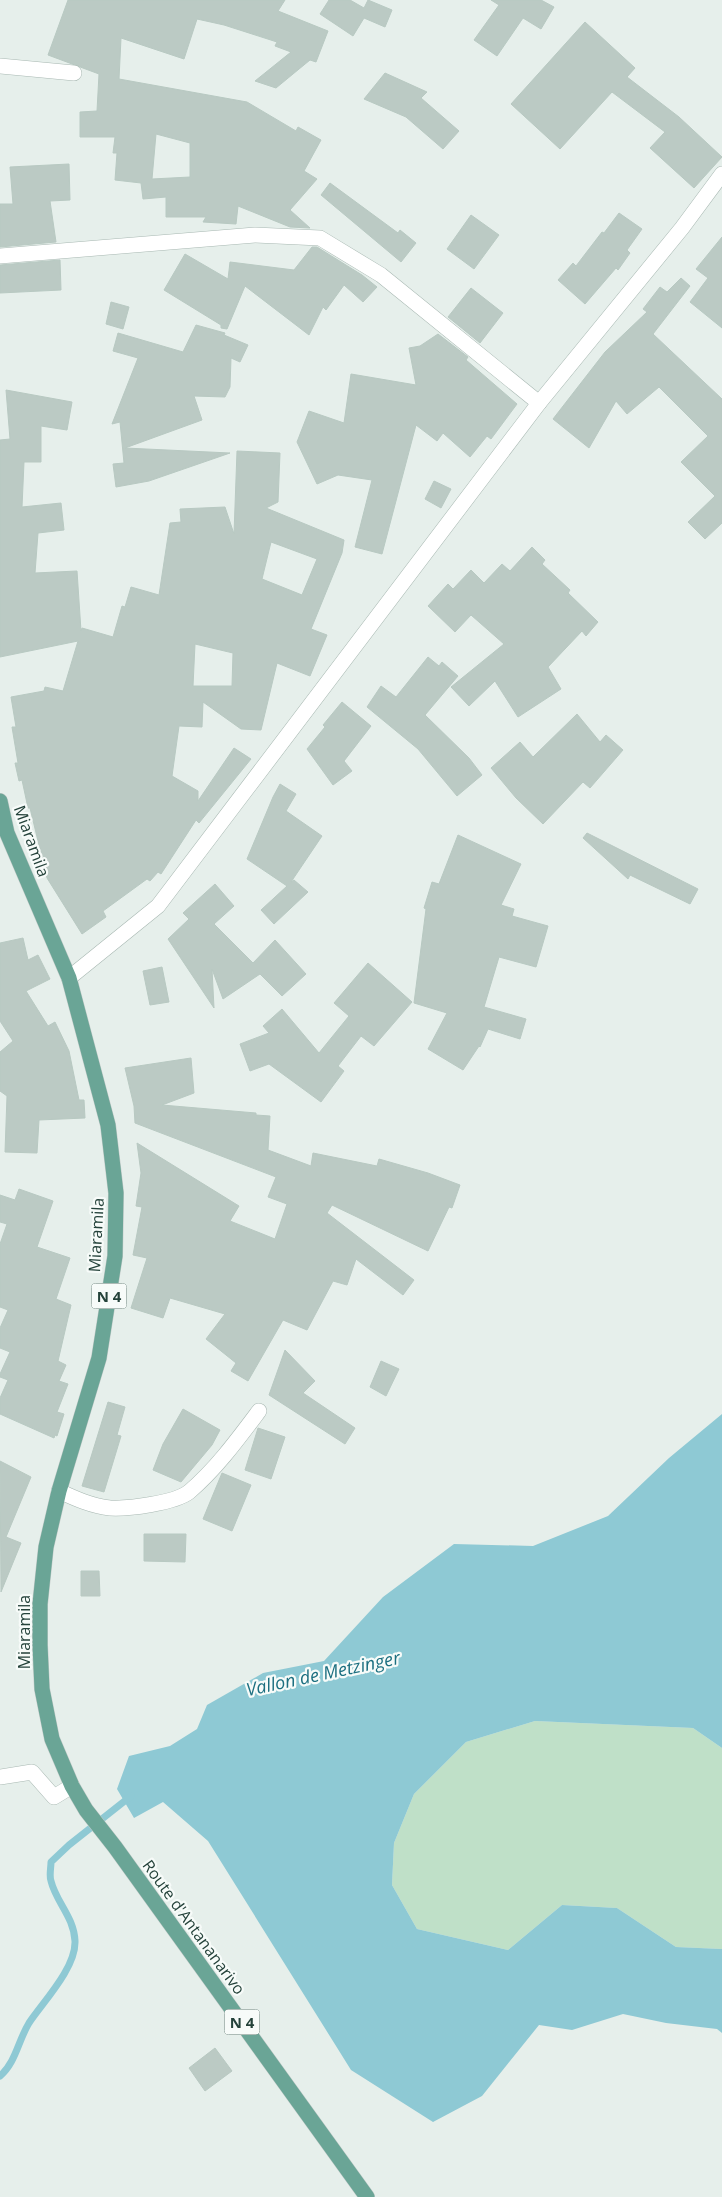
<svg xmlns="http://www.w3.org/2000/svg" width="722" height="2197" font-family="'Open Sans',sans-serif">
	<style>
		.green { fill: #bfe0c8 }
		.water { fill: #8ec9d4 }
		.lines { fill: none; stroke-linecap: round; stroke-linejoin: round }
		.stream { stroke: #8ec9d4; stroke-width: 7 }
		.building { fill: #bbcac4; stroke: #b8c9c2; fill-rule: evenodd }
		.minor-casing { stroke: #a8b8b2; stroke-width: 16 }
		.primary-casing { stroke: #c2cac8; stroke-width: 16 }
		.minor { stroke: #fff; stroke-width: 15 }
		.primary { stroke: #6aa596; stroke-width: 15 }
		.labels { text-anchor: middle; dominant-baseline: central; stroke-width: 4.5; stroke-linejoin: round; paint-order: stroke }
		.shield { fill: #f7fbf9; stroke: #637a73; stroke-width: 1 }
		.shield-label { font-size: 15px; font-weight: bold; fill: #24423a }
		.street-label { font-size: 16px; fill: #24423a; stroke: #f7fbf9 }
		.water-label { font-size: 18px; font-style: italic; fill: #1c6f80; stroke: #f7fbf9 }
	</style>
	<rect width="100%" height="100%" fill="#e6efeb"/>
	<polygon class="green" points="535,1721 693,1728 722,1748 722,1949 676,1947 617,1908 562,1905 508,1950 417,1929 392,1885 394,1843 414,1794 466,1742"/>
	<polygon class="water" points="722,1414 722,1748 693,1728 535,1721 466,1742 414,1794 394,1843 392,1885 417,1929 508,1950 562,1905 617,1908 676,1947 722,1949 722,2033 717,2029 666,2023 623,2014 572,2030 539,2025 482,2096 433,2122 351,2070 208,1841 163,1802 134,1818 117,1789 129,1756 170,1746 197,1729 207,1705 263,1673 324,1661 383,1597 454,1544 533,1546 608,1516 669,1458"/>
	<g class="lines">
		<path class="stream" d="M0,2076c16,-14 18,-35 29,-53 14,-21 47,-55 46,-82 -1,-24 -19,-39 -24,-60 -2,-5 0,-13 0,-19l18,-17 62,-49"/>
	</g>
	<g class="building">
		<path d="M68,0h217l-7,11 50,20 -12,31 -6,-2 -34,28 -21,-7 36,-29 -16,-6 2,-4 -53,-17 -27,-6 -13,40 -63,-21 -2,41 128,23 49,29 2,-4 23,13 -17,31 13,8 -27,31 20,18 -20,-1 -52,-21 -2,18 -33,-2 3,-5h-40v-20l-23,2 -2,-16 -26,-3 2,-27h-4l2,-16h-35v-25l17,-1 2,-37 -51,-19zM156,134l34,9v34l-38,2z"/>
		<polygon points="329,0 350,0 364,8 368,0 392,10 385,27 364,18 353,36 320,14"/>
		<polygon points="491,0 541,0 554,7 541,29 523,18 497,56 474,40 499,5"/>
		<polygon points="585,22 635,68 627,77 679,117 722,157 694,188 650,148 665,132 612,92 560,149 511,104"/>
		<polygon points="385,73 427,92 421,98 459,131 443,149 406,117 364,99"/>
		<polygon points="69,164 70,200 50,201 56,242 0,247 0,204 13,204 10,167"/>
		<polygon points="330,183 398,233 400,230 416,243 401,262 321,195"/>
		<polygon points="619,213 642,229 627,250 630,253 618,270 616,268 585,304 558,280 573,263 576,266 602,232 604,233"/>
		<polygon points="471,215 499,235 474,269 447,249"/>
		<polygon points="722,237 722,328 690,302 708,278 696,269"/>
		<polygon points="312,247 317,247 362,275 377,287 363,302 344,285 326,310 323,307 309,335 245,286 227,329 221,328 221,325 164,290 185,254 228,279 230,262 294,270"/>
		<polygon points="60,260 61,290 0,293 0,265"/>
		<polygon points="681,278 690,286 653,334 722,399 722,523 705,539 688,522 715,496 681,462 708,436 659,387 627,414 616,401 589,448 553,419 605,352 647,312 643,309 660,287 667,292"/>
		<polygon points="471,288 503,313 480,343 448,317"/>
		<polygon points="111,302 129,307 123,329 106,324"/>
		<polygon points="196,325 225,333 224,335 248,345 240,362 231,358 230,387 225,397 194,396 202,420 125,448 230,453 149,481 116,487 113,464 124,463 120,422 112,424 138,358 113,351 118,333 183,352"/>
		<polygon points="438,334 468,357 466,360 517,404 491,439 487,436 470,457 443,433 437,441 416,425 382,554 355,547 372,480 338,475 317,484 297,442 309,411 344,423 351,374 416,385 409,348 420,346"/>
		<path d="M6,390l66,12 -5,28 -26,-4v36h-17l-2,45 39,-4 3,27 -26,3 -3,40 42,-2 4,60 1,-3 31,9 9,-31 3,1 6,-20 28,8 11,-72 11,-1 -1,-13 45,-2 9,27 3,-83 43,2 -2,49 -12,6 78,32 -2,13 -31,76 16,6 -17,41 -33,-13 -16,67 -20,-1 -38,-27 -1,25 -23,-1 -7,50 26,15v10l36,-53 17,11 -52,64 -3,-3 -35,54 -3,-2 -8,9 -3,-2 -44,32 3,6 -24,17 -35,-56 -17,-70h-2l-6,-28 -3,1 -4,-18h3l-6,-36h4l-5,-30 33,-6 1,-4 18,4 15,-50 -78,16v-217l10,-1zM271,542l46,17 -15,36 -40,-16zM195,644l38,9 -1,33h-39z"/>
		<polygon points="434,481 451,489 441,508 425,499"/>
		<polygon points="532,547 545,560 542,564 570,590 568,593 598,622 586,636 582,631 548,667 561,689 518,717 495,681 469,706 451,687 504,644 471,615 455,632 428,606 448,584 453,589 471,570 484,583 502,564 510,571"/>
		<polygon points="428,657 439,666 442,662 458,676 425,715 469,758 482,775 457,796 418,749 367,707 381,686 396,697"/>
		<polygon points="342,702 371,726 344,761 352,771 333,785 307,749 325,727 323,725"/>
		<polygon points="577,714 600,742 606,735 623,750 590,788 583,782 543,824 516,798 491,768 520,742 533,757"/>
		<polygon points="280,784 296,794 286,811 322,836 291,882 294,880 308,892 274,924 261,910 287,886 247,859 273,797"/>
		<polygon points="587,833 698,889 690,904 630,875 628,879 583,838"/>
		<polygon points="458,835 521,864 501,905 514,909 512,916 548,926 536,967 499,957 484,1007 526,1019 520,1039 488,1029 480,1047 479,1046 463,1070 428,1049 447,1013 414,1003 426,909 424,908 432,882 439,884"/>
		<polygon points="215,884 234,906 214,924 253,963 275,940 306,974 282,996 260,974 223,999 212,969 214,1008 168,939 189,919 183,913"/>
		<polygon points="23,938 28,960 38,955 50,979 26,991 48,1026 55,1022 69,1051 79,1100 84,1100 85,1118 39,1120 37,1153 5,1152 7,1096 0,1091 0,1052 13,1041 0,1021 0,943"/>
		<polygon points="368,963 412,1002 374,1046 361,1036 338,1066 344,1071 321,1102 269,1064 250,1071 240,1044 269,1033 263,1026 282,1009 319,1053 349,1016 334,1003"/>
		<polygon points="162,967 169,1002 150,1005 143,971"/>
		<polygon points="191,1058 194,1093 162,1105 256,1113 256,1115 270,1116 268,1150 311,1166 313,1153 377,1166 379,1159 428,1173 460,1185 452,1208 449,1207 428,1251 332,1205 327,1213 414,1280 403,1295 356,1259 347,1285 333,1281 307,1330 283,1320 248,1381 231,1371 236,1363 206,1339 225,1314 170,1298 163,1318 131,1308 147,1258 133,1255 142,1207 136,1206 141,1173 137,1143 239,1206 230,1221 275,1239 287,1204 268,1197 276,1177 135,1123 134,1106 125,1068"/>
		<polygon points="19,1189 53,1201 37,1247 70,1258 56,1299 71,1305 58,1361 66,1365 59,1381 68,1384 57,1412 64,1414 57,1436 55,1435 54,1438 0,1414 0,1398 8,1380 0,1377 0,1374 10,1352 0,1348 0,1328 8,1310 0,1307 0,1244 7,1224 0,1222 0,1195 15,1200"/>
		<polygon points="285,1350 315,1381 303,1393 355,1428 345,1444 269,1395"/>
		<polygon points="381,1361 399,1369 386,1396 370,1387"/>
		<polygon points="108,1402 125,1407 117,1435 121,1436 104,1492 82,1486"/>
		<polygon points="183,1409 220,1430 212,1445 181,1482 153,1470 163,1444"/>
		<polygon points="258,1428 285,1437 271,1479 245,1470"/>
		<polygon points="0,1461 31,1477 6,1537 21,1543 1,1592"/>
		<polygon points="222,1473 251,1485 232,1531 203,1519"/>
		<polygon points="144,1534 186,1534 185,1562 144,1561"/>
		<polygon points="81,1571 99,1571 100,1596 81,1596"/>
		<polygon points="215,2048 232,2071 205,2091 189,2068"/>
	</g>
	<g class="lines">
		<defs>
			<g id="minor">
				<polyline points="0,66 74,73"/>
				<polyline points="0,256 255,235 320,238 381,275 539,403"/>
				<polyline points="69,978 158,906 539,403 682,228 722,174"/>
				<path d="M59,1491c17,8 33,15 51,17 18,1 65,-5 79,-16 27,-23 49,-53 70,-81"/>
				<polyline points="0,1777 32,1772 54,1797 72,1786"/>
			</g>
			<polyline id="primary" points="0,801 7,833 69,978 108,1125 116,1193 115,1256 99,1358 59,1491 46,1547 40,1604 40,1645 42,1689 52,1739 72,1786 86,1810 115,1847 367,2197"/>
		</defs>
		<use href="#minor" class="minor-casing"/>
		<use href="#primary" class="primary-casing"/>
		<use href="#minor" class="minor"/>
		<use href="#primary" class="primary"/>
	</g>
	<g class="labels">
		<g class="shield">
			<rect x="91.5" y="1283.5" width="35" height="25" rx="4"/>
			<rect x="224.5" y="2009.5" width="35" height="25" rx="4"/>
		</g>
		<g class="shield-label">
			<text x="109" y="1296">N 4</text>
			<text x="242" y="2022">N 4</text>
		</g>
		<g class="street-label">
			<text transform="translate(32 841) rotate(70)">Miaramila</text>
			<text transform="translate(96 1235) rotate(-87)">Miaramila</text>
			<text transform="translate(24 1632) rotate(-90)">Miaramila</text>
			<text transform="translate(194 1927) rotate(54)">Route d'Antananarivo</text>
		</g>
		<g class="water-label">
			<text transform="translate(323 1673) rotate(-12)">Vallon de Metzinger</text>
		</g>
	</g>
</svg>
